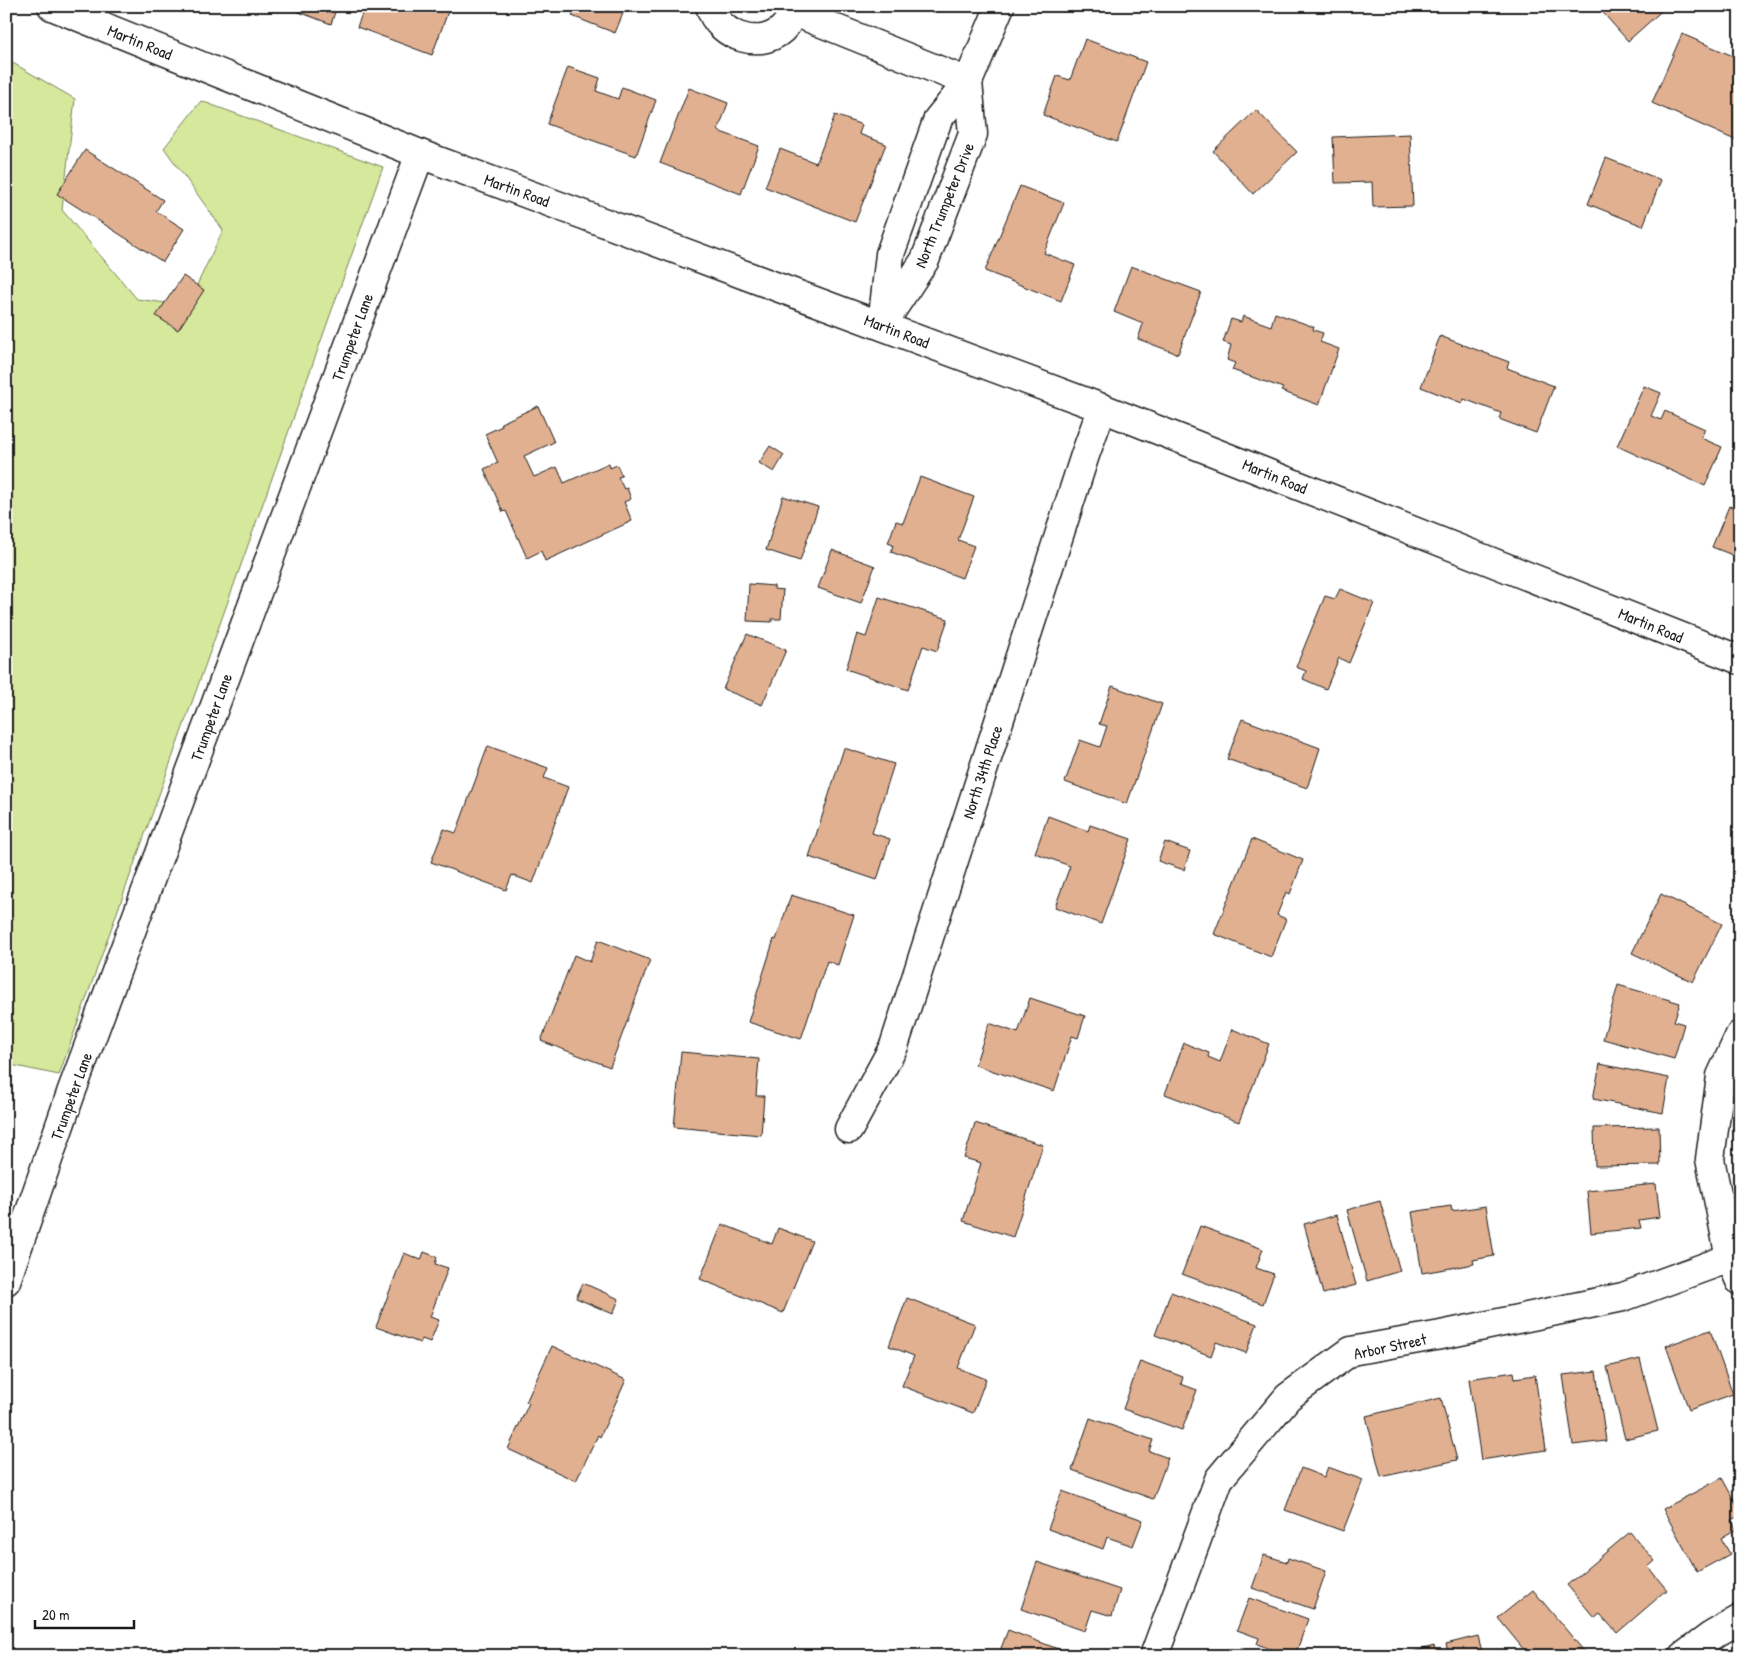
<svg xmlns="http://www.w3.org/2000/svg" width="1746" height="1662" font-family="'Patrick Hand',sans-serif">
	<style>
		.green { fill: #d5e89c; stroke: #78825c }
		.building { fill: #e0b091; stroke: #1c1c1c }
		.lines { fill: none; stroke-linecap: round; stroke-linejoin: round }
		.minor-casing { stroke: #1c1c1c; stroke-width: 31 }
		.minor { stroke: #fff; stroke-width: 28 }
		.labels { text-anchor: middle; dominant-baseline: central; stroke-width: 4; stroke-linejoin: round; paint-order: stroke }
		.street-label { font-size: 16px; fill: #1c1c1c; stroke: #fff }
	</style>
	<rect width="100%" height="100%" fill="#fff"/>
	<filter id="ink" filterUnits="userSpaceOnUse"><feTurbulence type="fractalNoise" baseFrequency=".02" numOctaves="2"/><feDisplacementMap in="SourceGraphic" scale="10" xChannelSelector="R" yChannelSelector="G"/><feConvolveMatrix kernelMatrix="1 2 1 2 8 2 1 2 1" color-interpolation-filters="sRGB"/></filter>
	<g filter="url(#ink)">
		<polygon class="green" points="6,59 75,99 62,210 137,299 187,306 223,230 164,148 201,101 383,167 59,1075 6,1064"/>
		<g class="building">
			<polygon points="283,6 337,6 331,24"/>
			<polygon points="365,6 443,6 449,9 432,55 357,27"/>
			<polygon points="576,6 626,6 615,33 572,16"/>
			<polygon points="1597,6 1667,6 1628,41"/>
			<polygon points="1682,34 1740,59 1740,129 1735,140 1652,103"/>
			<polygon points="1085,39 1146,62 1117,142 1043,115 1057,76 1070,80"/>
			<polygon points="568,67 600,78 596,91 618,99 622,87 656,100 636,156 547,124"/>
			<polygon points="689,88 728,103 718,131 759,146 741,194 660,163"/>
			<polygon points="1256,110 1297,152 1253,194 1213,151"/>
			<polygon points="835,115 862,125 859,134 886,144 855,222 765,187 780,149 816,163"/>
			<polygon points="1410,134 1413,206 1373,207 1372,182 1335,183 1333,137"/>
			<polygon points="85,150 163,200 156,211 184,229 163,262 57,194"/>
			<polygon points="1606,158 1661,180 1643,226 1588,204"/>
			<polygon points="1020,186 1064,203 1044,253 1075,265 1061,301 985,271"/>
			<polygon points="1131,266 1201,292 1178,354 1138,339 1143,324 1114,312"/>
			<polygon points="183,276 204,290 178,330 156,316"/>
			<polygon points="1275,313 1314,327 1313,330 1323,333 1320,342 1339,349 1319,405 1281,391 1283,388 1232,370 1235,363 1227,360 1231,345 1223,342 1231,319 1241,322 1243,316 1271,326"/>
			<polygon points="1440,336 1509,362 1507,368 1554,386 1536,433 1499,419 1501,413 1464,399 1462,403 1421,387"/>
			<polygon points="1644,386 1661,393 1651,416 1661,420 1665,411 1705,429 1701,438 1722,447 1705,486 1617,446"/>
			<polygon points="538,406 554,442 524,456 534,477 557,467 564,483 609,463 610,468 617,465 622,476 618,477 624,489 627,488 631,499 624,502 632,521 545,561 541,551 527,558 506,511 503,512 484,469 498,463 485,434 502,426 501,423"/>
			<polygon points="770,446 784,455 774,472 759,463"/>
			<polygon points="920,477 974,497 958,540 974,546 962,578 891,552 893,545 888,543 896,521 903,523"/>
			<polygon points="783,496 818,507 800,561 766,550"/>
			<polygon points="1740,504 1740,558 1712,547 1729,506 1738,509"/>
			<polygon points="832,550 875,566 861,603 818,588"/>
			<polygon points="749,584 774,586 774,589 783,590 781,619 772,619 772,622 747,621"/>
			<polygon points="1340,589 1374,603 1349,663 1339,658 1326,689 1303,679 1306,671 1296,667 1325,596 1335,599"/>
			<polygon points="879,597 948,619 937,651 923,646 908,690 846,669 857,634 866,637"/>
			<polygon points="747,634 786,650 762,705 723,689"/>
			<polygon points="1112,686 1162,704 1127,804 1065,782 1080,740 1100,747 1107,726 1099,724"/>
			<polygon points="1242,719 1320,748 1307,788 1227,759"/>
			<polygon points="488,746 548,768 544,778 568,787 533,883 512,875 506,890 431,862 444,829 456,833"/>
			<polygon points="844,748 894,764 872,833 890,839 877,880 809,857"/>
			<polygon points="1048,816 1088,831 1090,825 1131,839 1101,924 1055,907 1070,866 1035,853"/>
			<polygon points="1252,839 1303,860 1290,894 1286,892 1277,915 1286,919 1271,957 1214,934"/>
			<polygon points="1165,842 1190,851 1184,870 1158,861"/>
			<polygon points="1661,894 1722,924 1693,982 1632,953"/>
			<polygon points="791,895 854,915 838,965 827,961 801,1039 748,1022 774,939 776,940"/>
			<polygon points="598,940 650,960 610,1067 541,1041 574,955 590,962"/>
			<polygon points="1618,985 1680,1003 1674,1021 1684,1024 1674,1059 1603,1039"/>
			<polygon points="1030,998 1085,1016 1078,1038 1072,1036 1054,1091 975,1065 989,1023 1018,1033"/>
			<polygon points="1232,1029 1269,1044 1239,1122 1165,1094 1184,1043 1209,1053 1208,1057 1220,1062"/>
			<polygon points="681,1052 759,1059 756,1096 764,1096 761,1135 674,1127"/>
			<polygon points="1600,1064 1669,1078 1663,1113 1593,1099"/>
			<polygon points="975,1123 1043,1145 1013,1237 963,1221 981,1163 964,1158"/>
			<polygon points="1659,1127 1660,1165 1595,1166 1594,1128"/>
			<polygon points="1656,1184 1660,1217 1639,1220 1641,1228 1591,1233 1587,1191"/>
			<polygon points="1380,1201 1400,1271 1367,1281 1347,1210"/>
			<polygon points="1451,1206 1452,1211 1486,1206 1494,1256 1473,1260 1474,1264 1422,1273 1412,1212"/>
			<polygon points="1337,1215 1356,1285 1323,1294 1304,1224"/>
			<polygon points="722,1224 772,1244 778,1228 812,1241 783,1313 700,1279"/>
			<polygon points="1200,1226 1263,1249 1256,1268 1274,1274 1263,1304 1182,1274"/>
			<polygon points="424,1252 437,1257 435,1264 448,1268 430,1317 439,1320 430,1342 422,1339 420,1343 376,1327 404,1253 421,1260"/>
			<polygon points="583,1283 619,1299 613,1314 576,1298"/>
			<polygon points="1171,1292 1257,1324 1246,1353 1216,1342 1211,1356 1155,1335"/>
			<polygon points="907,1298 975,1324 958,1368 986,1379 973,1413 902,1386 914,1356 889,1346"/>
			<polygon points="1710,1330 1733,1394 1689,1410 1666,1346"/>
			<polygon points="552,1346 626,1380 600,1437 598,1435 576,1481 508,1449 529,1403 526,1402"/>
			<polygon points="1640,1359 1658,1431 1625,1439 1607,1367"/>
			<polygon points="1140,1361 1183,1377 1181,1384 1197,1390 1182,1430 1123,1409"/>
			<polygon points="1596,1371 1606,1441 1573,1445 1563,1375"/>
			<polygon points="1514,1372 1515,1378 1535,1375 1546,1450 1481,1460 1469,1379"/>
			<polygon points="1441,1398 1457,1460 1381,1477 1366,1416"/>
			<polygon points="1090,1418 1153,1440 1149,1451 1168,1458 1153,1499 1072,1470"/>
			<polygon points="1328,1467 1363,1480 1343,1531 1285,1510 1301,1468 1324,1477"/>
			<polygon points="1722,1478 1740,1511 1740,1516 1732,1520 1736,1529 1721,1538 1730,1554 1697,1572 1663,1509"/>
			<polygon points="1062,1491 1143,1520 1133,1546 1107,1537 1103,1549 1048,1529"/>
			<polygon points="1630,1532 1655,1561 1648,1567 1667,1590 1617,1633 1600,1614 1595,1618 1567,1585"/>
			<polygon points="1264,1555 1287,1562 1288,1558 1326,1571 1313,1609 1252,1588"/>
			<polygon points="1037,1562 1120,1590 1112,1616 1092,1610 1085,1631 1021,1609"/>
			<polygon points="1533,1590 1588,1656 1529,1656 1498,1618"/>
			<polygon points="1249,1598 1308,1619 1295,1656 1290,1656 1257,1644 1259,1638 1237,1630"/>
			<polygon points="1008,1630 1074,1655 1074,1656 998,1656"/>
			<polygon points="1478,1636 1483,1656 1449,1656 1446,1644"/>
			<polygon points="1434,1646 1437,1656 1402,1655"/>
		</g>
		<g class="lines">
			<defs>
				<g id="minor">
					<polyline points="52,6 420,154 1102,408 1740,660"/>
					<path d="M710,6c8,32 55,46 76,19 3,-5 6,-13 8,-19"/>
					<polyline points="792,11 968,82"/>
					<polyline points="884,322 925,260 973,134 968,82"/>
					<polyline points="882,325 890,254 938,119 968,82 1000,6"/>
					<polyline points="1740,1035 1721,1076 1710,1159 1730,1258 1740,1281"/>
					<polyline points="849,1129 894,1046 1085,455 1102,408"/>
					<polyline points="6,1281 71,1093 420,154"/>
					<polyline points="1154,1656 1219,1479 1288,1397 1351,1351 1441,1335 1623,1297 1730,1258"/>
					<polyline points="1684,1656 1711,1636 1740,1619"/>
				</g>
			</defs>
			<use href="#minor" class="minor-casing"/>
			<use href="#minor" class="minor"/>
		</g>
	</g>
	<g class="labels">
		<g class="street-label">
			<text transform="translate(140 42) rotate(22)">Martin Road</text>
			<text transform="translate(517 190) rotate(20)">Martin Road</text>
			<text transform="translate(944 205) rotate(-68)">North Trumpeter Drive</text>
			<text transform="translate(897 331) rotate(21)">Martin Road</text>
			<text transform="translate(352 337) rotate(-70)">Trumpeter Lane</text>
			<text transform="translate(1275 476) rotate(22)">Martin Road</text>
			<text transform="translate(1651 625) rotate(22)">Martin Road</text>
			<text transform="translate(211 717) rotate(-70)">Trumpeter Lane</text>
			<text transform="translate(982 772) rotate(-72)">North 34th Place</text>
			<text transform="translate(71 1096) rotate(-70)">Trumpeter Lane</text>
			<text transform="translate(1390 1346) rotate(-12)">Arbor Street</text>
		</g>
	</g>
	<rect width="1746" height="1662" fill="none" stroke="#fff" stroke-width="25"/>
	<rect x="12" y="12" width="1721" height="1637" fill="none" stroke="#1c1c1c" stroke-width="2" filter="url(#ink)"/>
	<path d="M35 1620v8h99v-8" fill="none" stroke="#1c1c1c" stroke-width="2.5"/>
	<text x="42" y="1620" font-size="15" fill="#1c1c1c" stroke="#ffffff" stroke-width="4" paint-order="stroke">20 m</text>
</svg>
